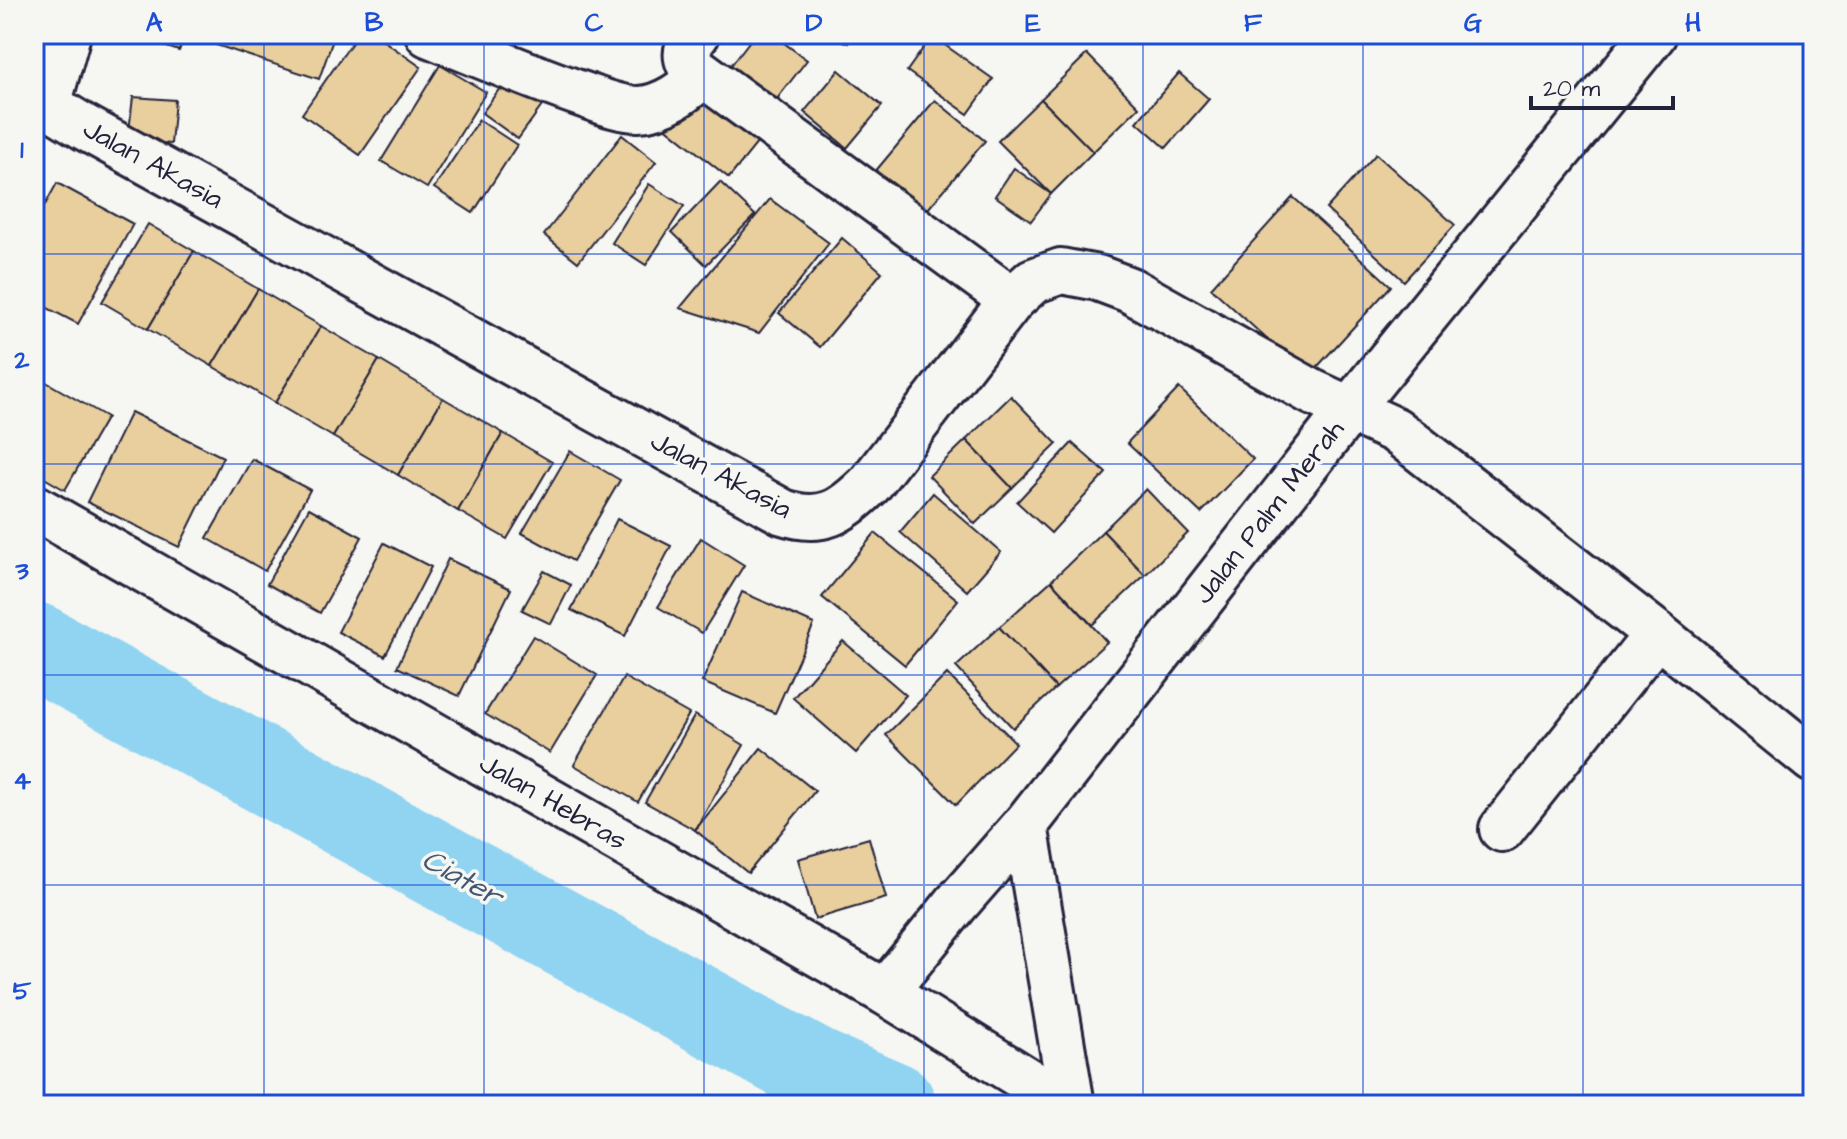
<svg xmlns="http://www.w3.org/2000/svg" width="1847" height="1139" font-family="'Architects Daughter',sans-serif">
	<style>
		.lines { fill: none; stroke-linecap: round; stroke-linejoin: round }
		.river { stroke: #90d4f1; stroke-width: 86 }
		.building { fill: #e9cf9e; stroke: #22223b; stroke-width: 2 }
		.minor-casing { stroke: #22223b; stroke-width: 50 }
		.minor { stroke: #f6f6f2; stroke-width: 44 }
		.grid { fill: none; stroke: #1d4ed8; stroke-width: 2; stroke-opacity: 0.55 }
		.labels { text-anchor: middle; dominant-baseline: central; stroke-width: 7; stroke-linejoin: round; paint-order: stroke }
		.street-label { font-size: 28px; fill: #22223b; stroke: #f6f6f2 }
		.water-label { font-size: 30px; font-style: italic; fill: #435772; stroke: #f6f6f2 }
		.neatline { fill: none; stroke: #1d4ed8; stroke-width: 3 }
		.grid-label { font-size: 26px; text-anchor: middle; font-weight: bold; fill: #1d4ed8 }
	</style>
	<rect width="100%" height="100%" fill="#f6f6f2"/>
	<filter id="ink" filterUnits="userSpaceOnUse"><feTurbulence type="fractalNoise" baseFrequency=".0125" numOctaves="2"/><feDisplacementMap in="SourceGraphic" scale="16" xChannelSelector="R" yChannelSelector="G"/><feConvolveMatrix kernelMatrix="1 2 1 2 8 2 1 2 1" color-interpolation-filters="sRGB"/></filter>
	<g filter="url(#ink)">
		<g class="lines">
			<polyline class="river" points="34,645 815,1071 893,1105"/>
		</g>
		<g class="building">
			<polygon points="34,34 45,34 35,67 34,66"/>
			<polygon points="144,34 185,34 179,51 142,39"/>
			<polygon points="217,34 335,34 319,79 213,44"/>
			<polygon points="358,34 374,34 421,67 360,155 302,114"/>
			<polygon points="755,34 772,34 807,60 773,104 729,68"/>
			<polygon points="828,34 852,34 848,43"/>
			<polygon points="932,36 993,79 968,114 907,71"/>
			<polygon points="1087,54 1139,107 1093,152 1041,99"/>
			<polygon points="440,65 486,92 427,188 381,161"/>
			<polygon points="839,70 882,106 847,148 804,112"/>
			<polygon points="1179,73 1209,99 1166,148 1137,122"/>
			<polygon points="508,77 544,103 518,139 482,113"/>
			<polygon points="696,84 762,137 729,178 663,125"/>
			<polygon points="133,97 175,100 171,144 128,140"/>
			<polygon points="1041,99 1093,152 1051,194 998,141"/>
			<polygon points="935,100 985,141 923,215 874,173"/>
			<polygon points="479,120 517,145 473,213 434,188"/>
			<polygon points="622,135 656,162 578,262 544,235"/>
			<polygon points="1376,154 1455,225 1404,281 1326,209"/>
			<polygon points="1014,168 1051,194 1031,221 995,196"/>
			<polygon points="720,182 755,215 706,265 672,232"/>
			<polygon points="57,183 133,224 78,324 34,301 34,225"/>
			<polygon points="649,184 684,206 646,265 612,243"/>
			<polygon points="1293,197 1391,286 1308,377 1211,288"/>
			<polygon points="770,199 829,243 759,333 680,308"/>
			<polygon points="148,224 194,251 148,329 102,302"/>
			<polygon points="842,238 882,272 820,347 779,313"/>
			<polygon points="194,251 258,289 212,366 148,329"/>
			<polygon points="258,289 321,326 275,403 212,366"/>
			<polygon points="321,326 379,360 333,437 275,403"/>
			<polygon points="379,360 443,398 398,475 333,437"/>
			<polygon points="34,375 107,417 65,490 34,472"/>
			<polygon points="1179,388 1253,459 1201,513 1127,443"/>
			<polygon points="1011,396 1057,444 1012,488 966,440"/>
			<polygon points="443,398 503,433 458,511 398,475"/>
			<polygon points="131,412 223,457 179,547 87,502"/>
			<polygon points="503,433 552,462 507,539 458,511"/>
			<polygon points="966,440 1012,488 975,524 929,476"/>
			<polygon points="1072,443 1106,473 1051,533 1017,502"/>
			<polygon points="570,451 620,480 573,561 522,533"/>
			<polygon points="252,459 310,490 265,571 207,538"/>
			<polygon points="1146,489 1188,533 1145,575 1103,531"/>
			<polygon points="933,493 1001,552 967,591 900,532"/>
			<polygon points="309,508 362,537 320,613 267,584"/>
			<polygon points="617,519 671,546 625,636 571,610"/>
			<polygon points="1103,531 1145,575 1092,625 1051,581"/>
			<polygon points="875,533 958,600 905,665 822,597"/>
			<polygon points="701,538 744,565 702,633 658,607"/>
			<polygon points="384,543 431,567 385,656 338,632"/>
			<polygon points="448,559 511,589 459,696 397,667"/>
			<polygon points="544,571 571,585 551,624 522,610"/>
			<polygon points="1051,581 1107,642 1056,688 999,627"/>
			<polygon points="742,592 814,624 775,713 702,682"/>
			<polygon points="999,627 1056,688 1013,728 956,667"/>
			<polygon points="533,636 597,675 550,753 485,714"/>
			<polygon points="843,641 906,695 856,753 793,698"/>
			<polygon points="947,674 1016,743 956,805 886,735"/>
			<polygon points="624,677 689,714 638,802 574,765"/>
			<polygon points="695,715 744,745 695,830 645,802"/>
			<polygon points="761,748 815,791 748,873 695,830"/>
			<polygon points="869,838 886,898 815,919 798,859"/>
		</g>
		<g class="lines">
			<defs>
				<g id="minor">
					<path d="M428,34c52,21 103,43 156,61 17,6 36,14 54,14 26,-1 47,-18 65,-34"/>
					<path d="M697,34c-8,10 -14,17 -8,30l323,236"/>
					<path d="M34,100l14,5 36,22 699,385c39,13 59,0 87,-28l142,-184 21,-19 28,-10 37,7 32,12 182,102 83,38 262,204 156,126"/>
					<polyline points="48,105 68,34"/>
					<polyline points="34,507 885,992 1067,1105"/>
					<polyline points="1025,825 1072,1105"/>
					<polyline points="1502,829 1657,634"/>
					<polyline points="885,992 956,904 1025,825 1350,409 1654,34"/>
				</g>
			</defs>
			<use href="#minor" class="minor-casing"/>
			<use href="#minor" class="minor"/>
		</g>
	</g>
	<path class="grid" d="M264,34v1071M484,34v1071M704,34v1071M924,34v1071M1143,34v1071M1363,34v1071M1583,34v1071M34,254h1779M34,464h1779M34,675h1779M34,885h1779"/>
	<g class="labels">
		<g class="street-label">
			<text transform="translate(153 164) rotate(29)">Jalan Akasia</text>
			<text transform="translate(721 475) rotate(28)">Jalan Akasia</text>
			<text transform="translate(1269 512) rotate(-52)">Jalan Palm Merah</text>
			<text transform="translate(553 802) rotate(30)">Jalan Hebras</text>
		</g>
		<g class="water-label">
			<text transform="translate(462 878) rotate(29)">Ciater</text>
		</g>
	</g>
	<rect width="1847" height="1139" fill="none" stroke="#f6f6f2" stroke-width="88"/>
	<path d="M1531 96v12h142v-12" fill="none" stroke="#22223b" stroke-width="4"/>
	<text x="1543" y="96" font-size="24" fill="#22223b" stroke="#f6f6f2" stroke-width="6" paint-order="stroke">20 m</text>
	<rect x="44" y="44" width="1759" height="1051" class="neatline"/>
	<g class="grid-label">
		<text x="154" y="31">A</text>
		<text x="374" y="31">B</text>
		<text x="594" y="31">C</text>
		<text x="814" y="31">D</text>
		<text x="1033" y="31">E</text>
		<text x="1253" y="31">F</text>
		<text x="1473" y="31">G</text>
		<text x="1693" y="31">H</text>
		<text x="22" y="158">1</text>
		<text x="22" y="368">2</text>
		<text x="22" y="579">3</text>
		<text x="22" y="789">4</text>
		<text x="22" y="999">5</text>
	</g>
</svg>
